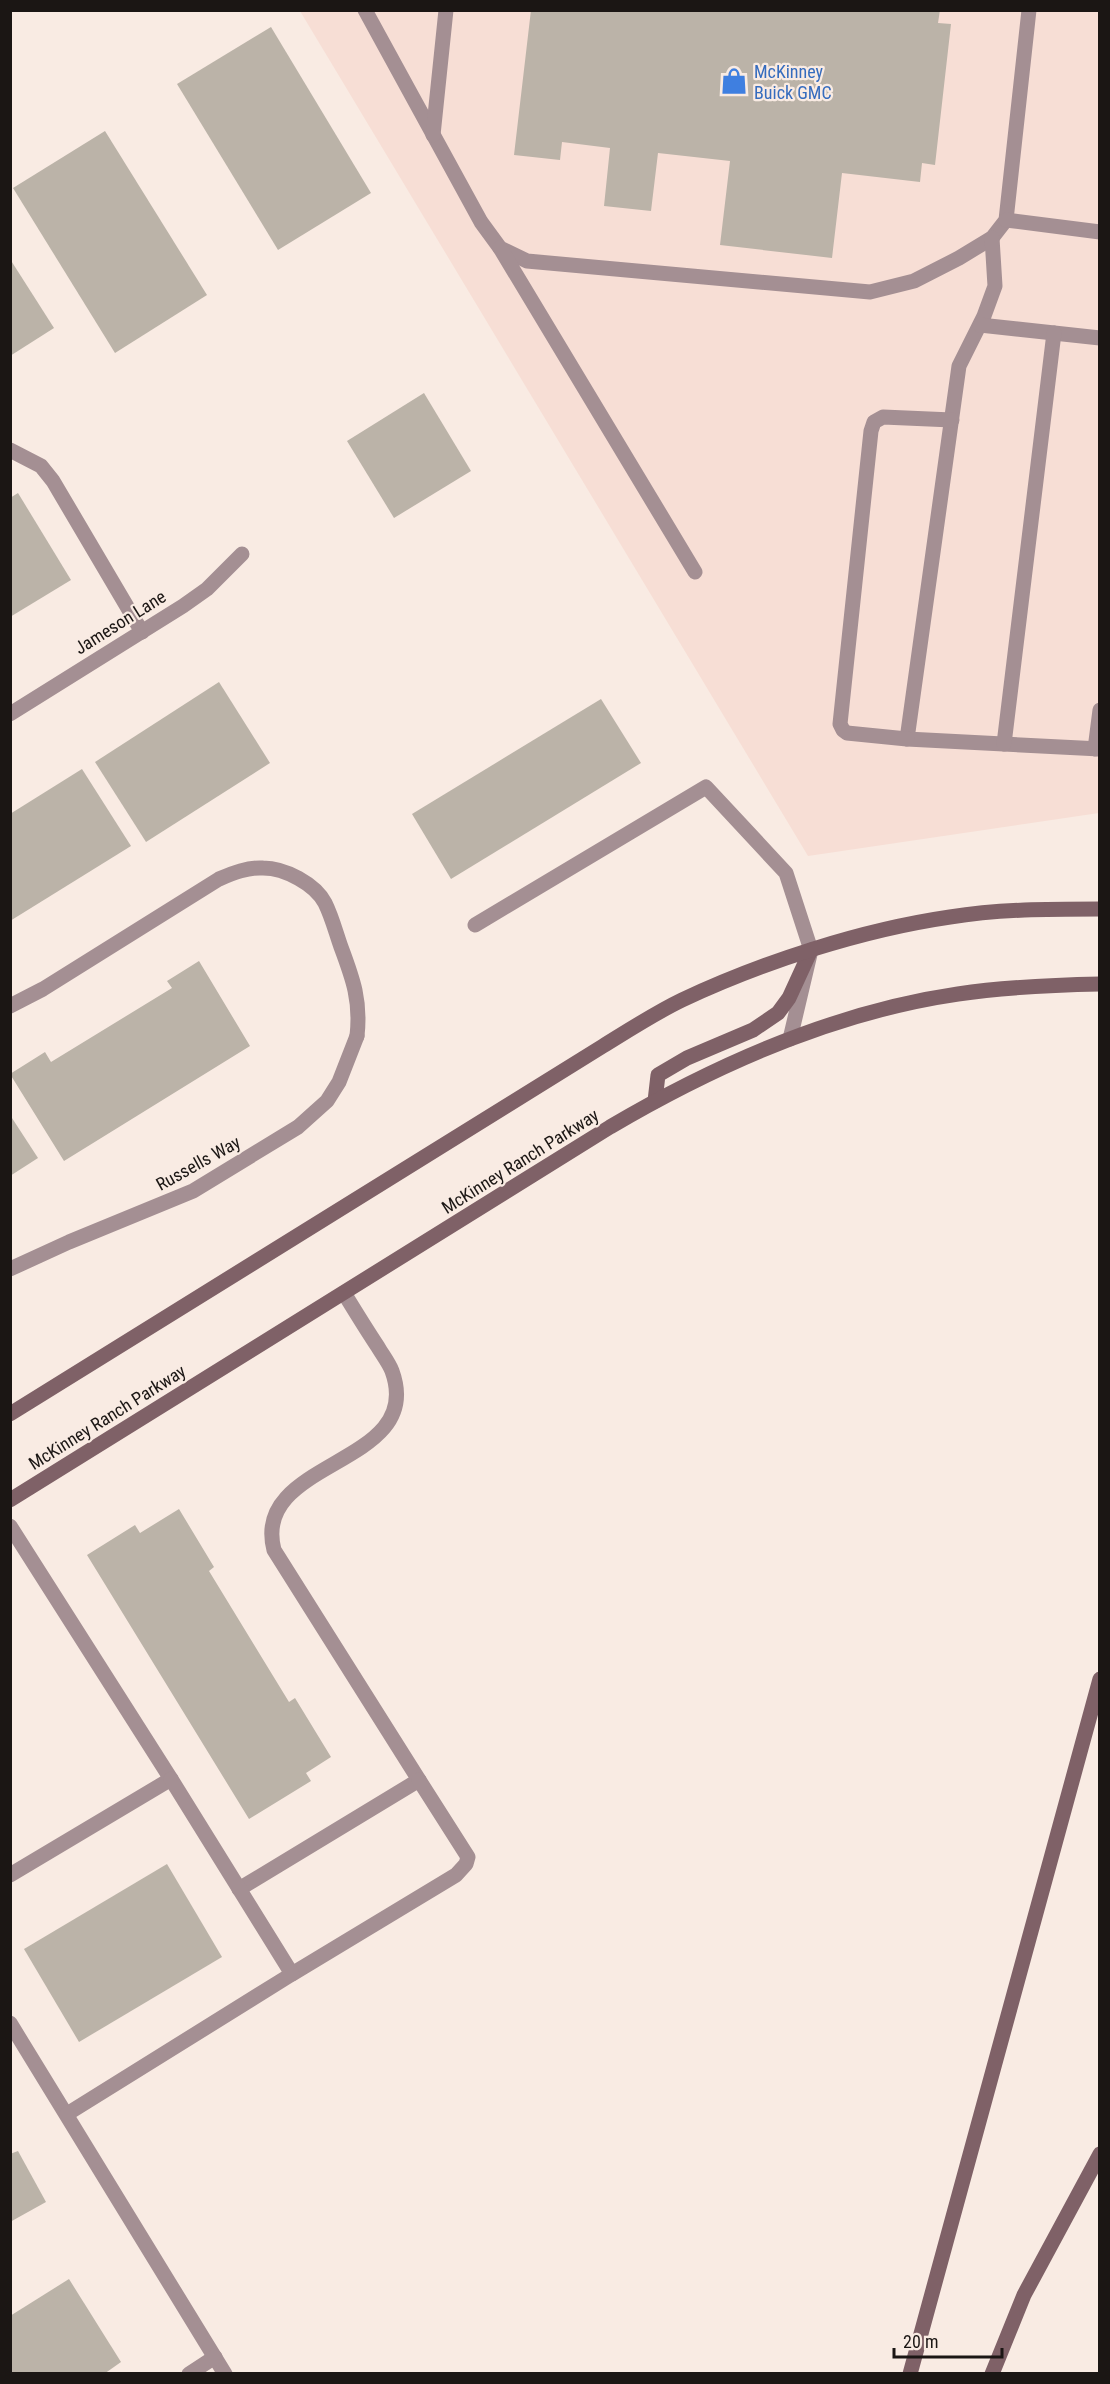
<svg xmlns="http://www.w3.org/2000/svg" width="1110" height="2384" font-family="'Roboto Condensed',sans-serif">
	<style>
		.commercial { fill: #f7ded5 }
		.building { fill: #bbb3a8 }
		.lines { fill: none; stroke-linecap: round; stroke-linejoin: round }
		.service { stroke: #a48f93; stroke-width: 15 }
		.minor { stroke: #a48f93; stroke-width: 15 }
		.secondary { stroke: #7f6167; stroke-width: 15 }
		.labels { text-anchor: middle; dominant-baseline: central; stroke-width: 4.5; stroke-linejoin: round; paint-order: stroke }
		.shop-label { font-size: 18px; fill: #366cbe; stroke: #f9ebe3; text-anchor: start }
		.street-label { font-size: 18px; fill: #1b1614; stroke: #f9ebe3 }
	</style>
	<rect width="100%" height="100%" fill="#f9ebe3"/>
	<polygon class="commercial" points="300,11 1099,11 1099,813 808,856"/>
	<g class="building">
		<polygon points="531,10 940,10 938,23 951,24 935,165 922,163 920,182 842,173 832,258 720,245 730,161 658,153 651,211 604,206 610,148 562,142 560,160 514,155"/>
		<polygon points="271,27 371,193 278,250 177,84"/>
		<polygon points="105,131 207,295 115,353 13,188"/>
		<polygon points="10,259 54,328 10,356"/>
		<polygon points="424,393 471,471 394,518 347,441"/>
		<polygon points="18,493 71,580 10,617 10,498"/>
		<polygon points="219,682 270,763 146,842 95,762"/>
		<polygon points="601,699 641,763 451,879 412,814"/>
		<polygon points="82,769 131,846 10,921 10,814"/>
		<polygon points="199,961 250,1046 64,1161 10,1074 45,1052 51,1062 172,988 167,981"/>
		<polygon points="10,1115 38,1158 10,1176"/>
		<polygon points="179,1509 214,1567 209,1571 289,1702 295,1698 331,1757 306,1773 311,1781 249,1819 87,1555 135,1525 140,1533"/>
		<polygon points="167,1864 222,1957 79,2042 24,1949"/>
		<polygon points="18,2151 46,2202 10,2222 10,2154"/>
		<polygon points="69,2279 121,2362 104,2374 10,2374 10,2316"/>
	</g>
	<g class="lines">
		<g class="service">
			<polyline points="365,10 481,222 500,248 527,261 870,292 914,281 959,258 992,238 1006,220 1029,10"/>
			<polyline points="433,135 446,10"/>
			<polyline points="1006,220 1100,232"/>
			<polyline points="992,238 995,286 984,316 959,366 907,739 1100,749"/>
			<polyline points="500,248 695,572"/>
			<polyline points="980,325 1100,338"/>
			<polyline points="10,450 41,466 53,481 142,632"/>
			<polyline points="907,739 847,733 843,730 840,724 871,431 874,422 883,417 952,420"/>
			<polyline points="1004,744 1054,333"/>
			<polyline points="1095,749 1100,710"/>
			<polyline points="475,925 706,787 786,873 811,950 790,1039"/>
			<path d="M10,1006l33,-17 176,-110c14,-6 29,-12 44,-11 22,0 52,16 62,35 7,14 11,30 16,44 12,32 20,54 16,89"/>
			<polyline points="10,1526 171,1779 10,1875"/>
			<path d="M239,1889l180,-109 -145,-230c-24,-92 153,-83 118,-179 -3,-8 -10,-17 -14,-24 -12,-18 -23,-36 -34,-54"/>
			<polyline points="292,1974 456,1875 466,1864 468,1857 419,1780"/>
			<polyline points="10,2023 225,2374"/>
			<polyline points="67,2114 292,1974 171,1779"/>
			<polyline points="189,2374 215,2357"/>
		</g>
		<g class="minor">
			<polyline points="10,714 183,606 207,589 242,554"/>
			<polyline points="10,1269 69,1242 193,1191 298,1127 327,1101 339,1082 357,1036"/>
		</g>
		<g class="secondary">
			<polyline points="655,1101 658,1075 687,1058 753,1030 778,1013 789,998 811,950"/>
			<path d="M10,1414l593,-368c26,-16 52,-33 79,-46 81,-38 179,-70 268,-83 50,-8 99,-8 150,-8"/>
			<path d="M10,1500l600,-373c107,-63 224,-115 348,-133 47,-7 94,-9 142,-10"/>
			<polyline points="910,2374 1100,1679"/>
			<polyline points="992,2374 1024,2295 1100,2154"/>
		</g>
	</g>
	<defs>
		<symbol id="shop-bare" viewBox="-9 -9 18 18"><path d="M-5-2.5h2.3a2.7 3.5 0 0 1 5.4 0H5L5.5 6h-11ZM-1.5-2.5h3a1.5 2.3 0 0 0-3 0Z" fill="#3f7fe0" stroke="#f9ebe3" stroke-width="2.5" paint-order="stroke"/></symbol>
	</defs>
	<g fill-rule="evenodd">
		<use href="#shop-bare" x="715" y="62" width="38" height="38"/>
	</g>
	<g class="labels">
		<g class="shop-label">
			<text x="754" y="71">McKinney<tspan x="754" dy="21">Buick GMC</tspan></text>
		</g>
		<g class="street-label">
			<text transform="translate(120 622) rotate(-32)">Jameson Lane</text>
			<text transform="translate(520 1161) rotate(-32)">McKinney Ranch Parkway</text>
			<text transform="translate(198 1163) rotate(-29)">Russells Way</text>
			<text transform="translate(107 1417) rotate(-32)">McKinney Ranch Parkway</text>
		</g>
	</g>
	<rect width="1110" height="2384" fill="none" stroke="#1b1614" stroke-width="24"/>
	<path d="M894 2348v9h108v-9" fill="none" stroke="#1b1614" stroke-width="3"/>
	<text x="903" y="2348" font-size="18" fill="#1b1614" stroke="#f9ebe3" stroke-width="4.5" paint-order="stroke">20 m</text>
</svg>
